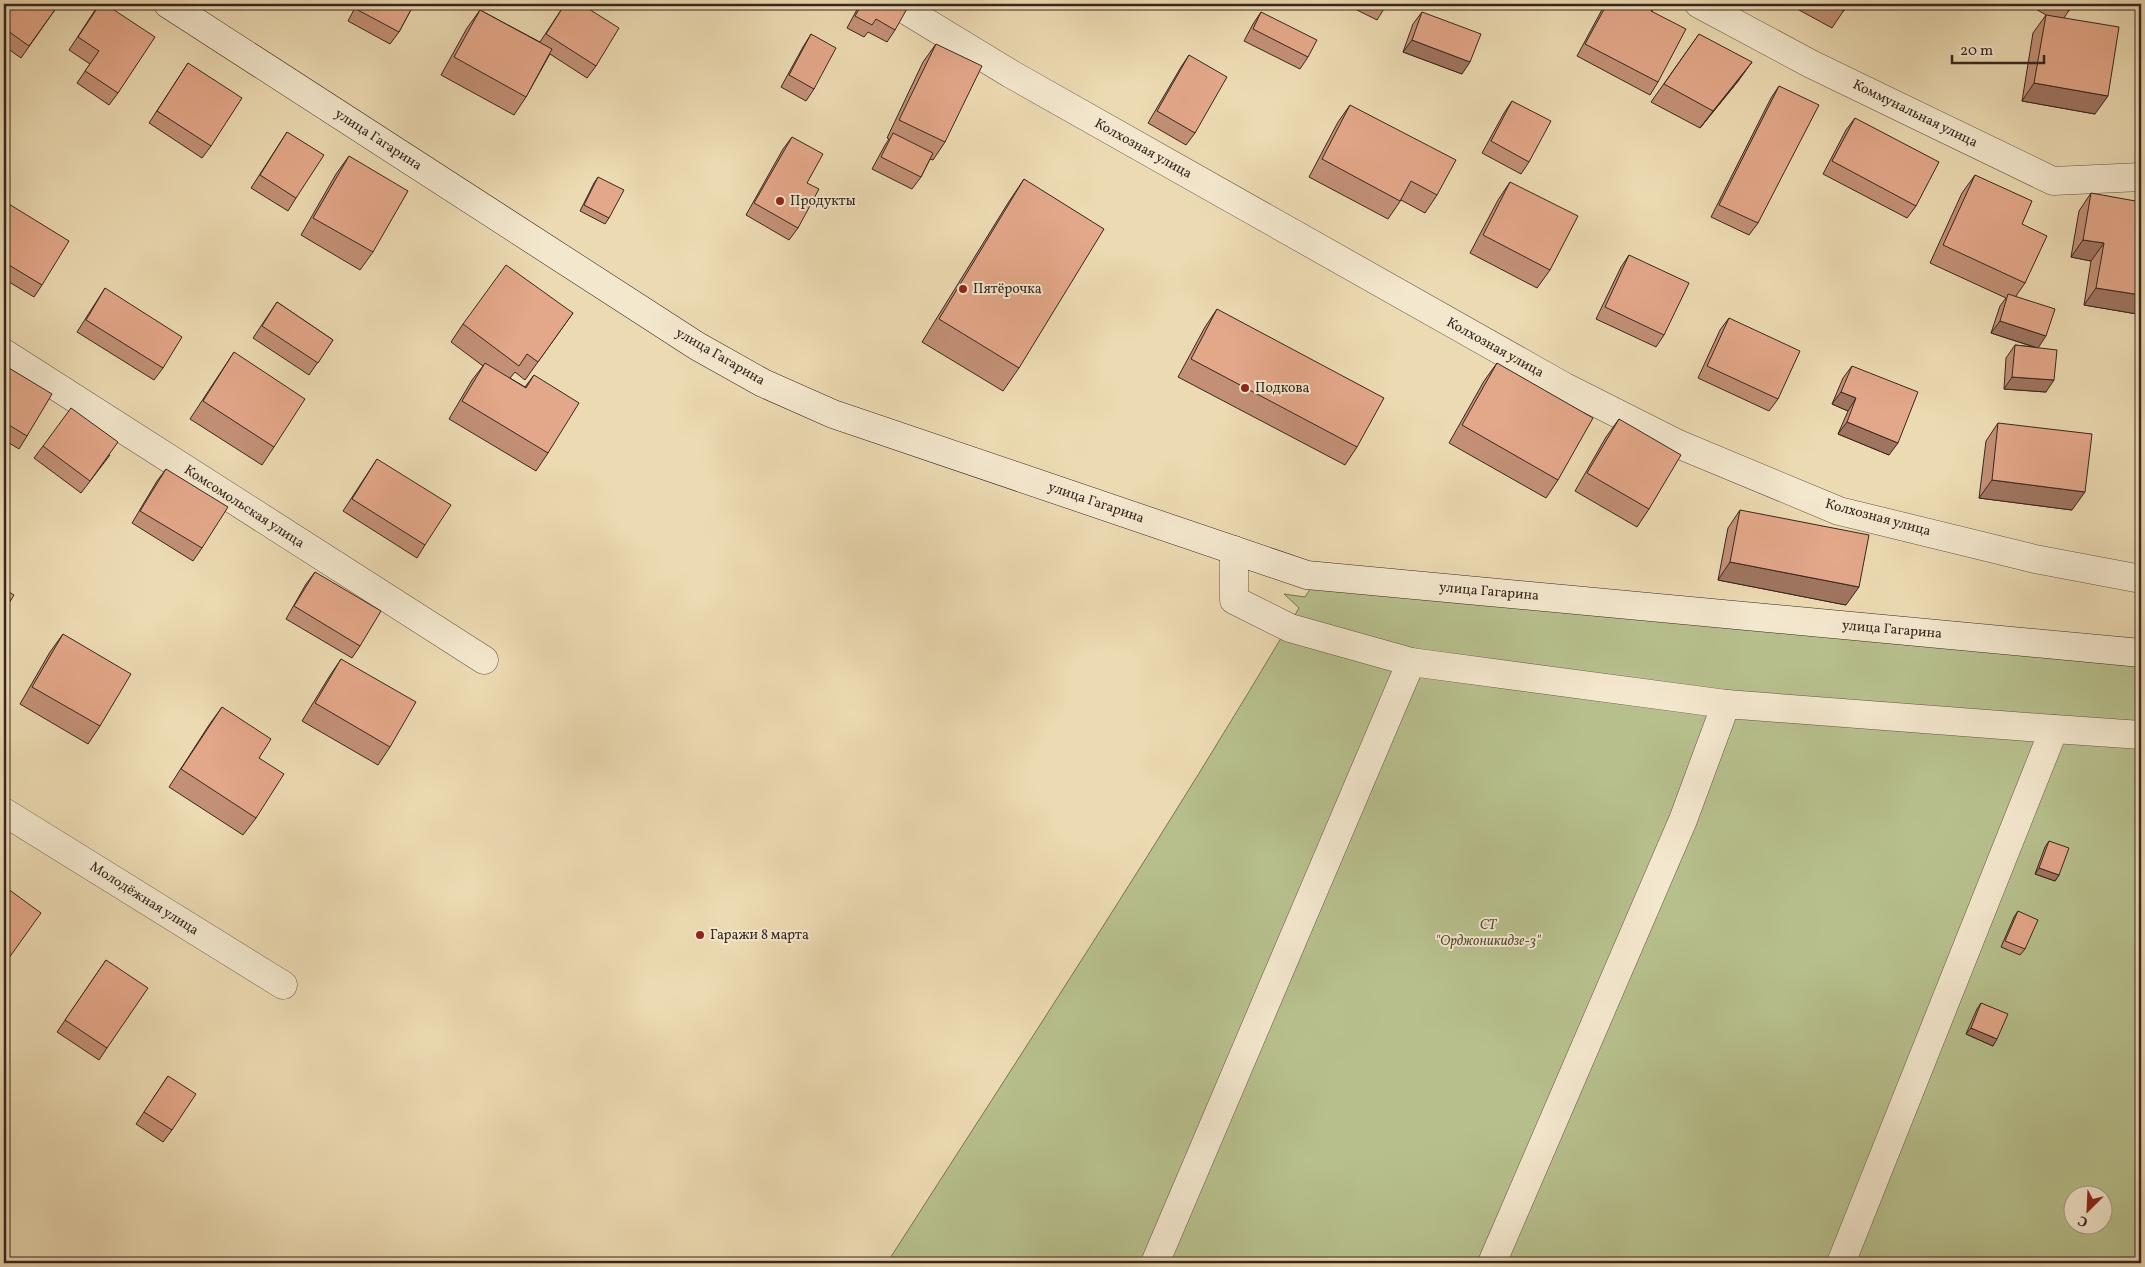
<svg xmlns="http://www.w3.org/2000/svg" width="2145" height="1267" font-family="Vollkorn,serif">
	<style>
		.green { fill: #b7c08d; stroke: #787356; fill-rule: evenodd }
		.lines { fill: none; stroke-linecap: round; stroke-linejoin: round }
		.minor-casing { stroke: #655344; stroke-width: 29 }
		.secondary-casing { stroke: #382620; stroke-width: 29 }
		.minor { stroke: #f3e7cd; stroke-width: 28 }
		.secondary { stroke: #f3e7cd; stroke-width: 28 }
		.wall { fill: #c39076; stroke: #382620 }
		.shaded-wall { fill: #9f7560; stroke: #382620 }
		.building { fill: #e3a789; stroke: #382620 }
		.poi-dot { fill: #8f2418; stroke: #f3e7cd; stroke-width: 2 }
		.labels { text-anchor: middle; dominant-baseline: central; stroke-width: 4; stroke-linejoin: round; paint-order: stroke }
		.street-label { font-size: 14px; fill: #382620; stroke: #f3e7cd }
		.poi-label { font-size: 14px; fill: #382620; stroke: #f3e7cd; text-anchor: start }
		.park-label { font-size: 14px; font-style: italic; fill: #584c3b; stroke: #f3e7cd }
	</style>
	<rect width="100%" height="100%" fill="#ecdab2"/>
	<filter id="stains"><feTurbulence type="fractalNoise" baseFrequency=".004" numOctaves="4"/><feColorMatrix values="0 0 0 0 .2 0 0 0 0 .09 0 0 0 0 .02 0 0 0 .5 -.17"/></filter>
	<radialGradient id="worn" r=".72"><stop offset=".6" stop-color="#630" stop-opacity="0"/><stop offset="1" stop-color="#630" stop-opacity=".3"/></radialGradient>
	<path class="green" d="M1313,585l828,77v601h-1254c139,-217 281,-433 412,-655l-15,-14 21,3zM2072,1194h30v30h-30z"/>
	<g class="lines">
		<defs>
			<g id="minor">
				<polyline points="896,4 1011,74 1565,387 1678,444 1839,511 2035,559 2141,579"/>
				<polyline points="1699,4 1811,64 2053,181 2141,177"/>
				<polyline points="4,353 484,660"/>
				<polyline points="1234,550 1234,600 1290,628 1411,662"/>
				<polyline points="4,812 283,985"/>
				<polyline points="1155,1263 1411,662 1726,704"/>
				<polyline points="1492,1263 1683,820 1726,704 2054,729"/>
				<polyline points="1841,1263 2054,729 2141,735"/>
			</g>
			<polyline id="secondary" points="168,4 697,346 763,383 833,414 1307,575 2141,653"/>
		</defs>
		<use href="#minor" class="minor-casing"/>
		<use href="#secondary" class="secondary-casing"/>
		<use href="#minor" class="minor"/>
		<use href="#secondary" class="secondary"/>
	</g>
	<g class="wall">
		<polygon points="59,4 21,58 4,46 4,12"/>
		<polygon points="99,4 118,93 109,105 77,83 90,64 69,50"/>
		<polygon points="357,4 414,4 399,32 390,44 348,21"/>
		<polygon points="565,4 596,66 587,78 550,54 526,97 514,115 441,75 467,28 480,10 540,42"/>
		<polygon points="860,4 903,4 895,30 887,42 868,32 864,37 847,28"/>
		<polygon points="1345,4 1387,4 1377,20"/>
		<polygon points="1605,4 1654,4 1652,11 1658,82 1650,95 1577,56"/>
		<polygon points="1788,4 1848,4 1832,28"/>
		<polygon points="2036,4 2073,4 2064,18 2095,114 2022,101 2033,33 2046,15 2034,8"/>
		<polygon points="1261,12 1308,57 1300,69 1244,41 1253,24"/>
		<polygon points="1422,12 1462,74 1403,52 1413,24"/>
		<polygon points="811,34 814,89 806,101 781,87 803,47"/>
		<polygon points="1699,34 1739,80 1700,128 1651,102"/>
		<polygon points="936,44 945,142 933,160 930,159 921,177 912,189 872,169 885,145 889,139 887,138 923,62"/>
		<polygon points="1189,55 1195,133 1186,145 1148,123 1181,67"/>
		<polygon points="188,63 211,146 202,158 149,123"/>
		<polygon points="1779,86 1758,223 1749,235 1711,217 1771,98"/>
		<polygon points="1512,101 1529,162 1521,174 1482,153 1504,113"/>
		<polygon points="1350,105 1437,195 1425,213 1401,200 1388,219 1309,177 1338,122"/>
		<polygon points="1855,118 1916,206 1907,218 1823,174 1846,130"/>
		<polygon points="287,132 296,198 288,211 251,188"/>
		<polygon points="792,137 807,183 798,228 789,240 746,215 783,149"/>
		<polygon points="349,156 373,252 360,270 301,235 336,174"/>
		<polygon points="1975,175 2022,224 2025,283 2016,296 2038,348 2046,392 2004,389 2006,358 2015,345 2034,347 1991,333 2000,306 2006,298 1930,263 1962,193"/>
		<polygon points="598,177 609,218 605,224 580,211 594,183"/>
		<polygon points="1024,179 1019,368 1003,391 922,342 1008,203"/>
		<polygon points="1510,182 1550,270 1537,288 1470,253 1498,200"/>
		<polygon points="2091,193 2137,314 2084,305 2091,261 2071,257 2079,211"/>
		<polygon points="4,201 42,285 34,297 4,279"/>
		<polygon points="1629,255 1664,335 1656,347 1596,319 1621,267"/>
		<polygon points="105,288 163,368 154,380 77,332"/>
		<polygon points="277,302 333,340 309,375 253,338"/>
		<polygon points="1217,309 1357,447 1345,465 1178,377 1205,327"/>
		<polygon points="573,313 525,380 515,372 510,378 525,387 534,375 548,453 536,471 449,419 472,380 483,366 451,342 463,324"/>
		<polygon points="1729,318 1778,399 1769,411 1698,378 1720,330"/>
		<polygon points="234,352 274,447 262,465 190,419"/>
		<polygon points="1497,363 1558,480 1546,498 1449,443 1484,381"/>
		<polygon points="4,365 27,436 19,449 4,440"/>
		<polygon points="1852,366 1889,455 1838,434 1848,411 1832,404 1843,378"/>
		<polygon points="1619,419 1649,509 1637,527 1575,491 1606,437"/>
		<polygon points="1998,423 2072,510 1979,498 1986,441"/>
		<polygon points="43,446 110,455 81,493 34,458"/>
		<polygon points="377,459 425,545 417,558 343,511"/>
		<polygon points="166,469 202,548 193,561 132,523 157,481"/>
		<polygon points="1740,510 1846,605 1718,580 1728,528"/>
		<polygon points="315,572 360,646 352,658 286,619 306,584"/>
		<polygon points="63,634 100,726 88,744 20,704 50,652"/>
		<polygon points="341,659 390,747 378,765 302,721 329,677"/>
		<polygon points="222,707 259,758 256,818 243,835 169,787 209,725"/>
		<polygon points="2049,841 2059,875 2055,881 2035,874 2045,847"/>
		<polygon points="2018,911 2025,949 2020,955 2001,947 2014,917"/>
		<polygon points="106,960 107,1048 99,1060 57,1032"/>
		<polygon points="1981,1003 1993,1046 1966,1034 1977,1009"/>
		<polygon points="168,1076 172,1130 163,1142 136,1124"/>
	</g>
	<g class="shaded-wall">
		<polygon points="1412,40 1470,62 1462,74 1403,52"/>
		<polygon points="1752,62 1739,80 1700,128 1713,111"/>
		<polygon points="2034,83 2108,96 2095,114 2022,101"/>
		<polygon points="2083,240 2104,243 2091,261 2071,257"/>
		<polygon points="2096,288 2141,295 2141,308 2137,314 2084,305"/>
		<polygon points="2000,321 2046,336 2038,348 1991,333"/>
		<polygon points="2012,377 2054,380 2046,392 2004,389"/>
		<polygon points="1841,392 1856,398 1848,411 1832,404"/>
		<polygon points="1847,422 1898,443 1889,455 1838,434"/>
		<polygon points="1992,480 2085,492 2072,510 1979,498"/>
		<polygon points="1730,562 1859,587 1846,605 1718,580"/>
		<polygon points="2039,868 2059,875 2055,881 2035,874"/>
		<polygon points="1971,1028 1997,1039 1993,1046 1966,1034"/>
	</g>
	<g class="building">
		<polygon points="9,4 59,4 29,46 4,28 4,12"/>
		<polygon points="100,4 105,4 155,37 118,93 85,71 99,51 78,37"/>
		<polygon points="359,4 414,4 399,32 356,9"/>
		<polygon points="565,4 581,4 619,28 596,66 546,34"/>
		<polygon points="862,4 903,4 908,7 895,30 876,19 872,25 855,16"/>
		<polygon points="1376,4 1387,4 1385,8"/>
		<polygon points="1607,4 1654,4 1656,5 1651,11 1686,29 1658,82 1585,44"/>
		<polygon points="1832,4 1848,4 1844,11"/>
		<polygon points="2057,4 2073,4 2069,11"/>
		<polygon points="480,10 552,49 526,97 454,57"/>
		<polygon points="1261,12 1317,40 1308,57 1253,29"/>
		<polygon points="1422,12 1481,34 1470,62 1412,40"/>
		<polygon points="2046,15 2119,27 2108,96 2034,83"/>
		<polygon points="811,34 836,48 814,89 789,75"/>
		<polygon points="1699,34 1752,62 1713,111 1664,84"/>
		<polygon points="936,44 982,66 945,142 899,120"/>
		<polygon points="1189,55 1227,77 1195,133 1157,111"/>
		<polygon points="188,63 242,98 211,146 157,111"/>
		<polygon points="1779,86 1819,105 1758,223 1719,205"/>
		<polygon points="1512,101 1551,121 1529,162 1491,141"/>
		<polygon points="1350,105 1456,160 1437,195 1411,181 1400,201 1322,159"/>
		<polygon points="1855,118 1939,162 1916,206 1832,161"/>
		<polygon points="287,132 324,155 296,198 260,175"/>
		<polygon points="893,133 933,153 921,177 881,157"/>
		<polygon points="792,137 823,154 807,183 819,189 798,228 754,203"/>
		<polygon points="349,156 408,191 373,252 313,218"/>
		<polygon points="1975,175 2032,201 2022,224 2047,236 2025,283 1943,245"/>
		<polygon points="598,177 624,190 609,218 584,205"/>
		<polygon points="1024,179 1104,229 1019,368 939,319"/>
		<polygon points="1510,182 1578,216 1550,270 1483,235"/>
		<polygon points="2091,193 2141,202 2141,295 2096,288 2104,243 2083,240"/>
		<polygon points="4,201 69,241 42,285 4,262"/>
		<polygon points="1629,255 1689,283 1664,335 1605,307"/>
		<polygon points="506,265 573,313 538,362 527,354 519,366 463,324"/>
		<polygon points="105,288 182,337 163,368 86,320"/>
		<polygon points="2008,294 2055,309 2046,336 2000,321"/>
		<polygon points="277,302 333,340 318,363 262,326"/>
		<polygon points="1217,309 1384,398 1357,447 1191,359"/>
		<polygon points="1729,318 1800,351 1778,399 1707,366"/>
		<polygon points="2015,345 2057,350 2054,380 2012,377"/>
		<polygon points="234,352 305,399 274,447 203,401"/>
		<polygon points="485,363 526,388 534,375 579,403 548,453 462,401"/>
		<polygon points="1497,363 1593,418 1558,480 1462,425"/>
		<polygon points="4,365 52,394 27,436 4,422"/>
		<polygon points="1852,366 1918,392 1898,443 1847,422 1856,398 1841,392"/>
		<polygon points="71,408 118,442 90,481 43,446"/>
		<polygon points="1619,419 1681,455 1649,509 1587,473"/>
		<polygon points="1998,423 2092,434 2085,492 1992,480"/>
		<polygon points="377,459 451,505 425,545 352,499"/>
		<polygon points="166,469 228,507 202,548 140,511"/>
		<polygon points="1740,510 1869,535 1859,587 1730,562"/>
		<polygon points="315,572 381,611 360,646 294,606"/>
		<polygon points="4,589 14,595 4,611"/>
		<polygon points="63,634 131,674 100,726 32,687"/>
		<polygon points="341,659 416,702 390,747 315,703"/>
		<polygon points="222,707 271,739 259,758 284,774 256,818 181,769"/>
		<polygon points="2049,841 2069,848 2059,875 2039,868"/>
		<polygon points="4,886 41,913 4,965"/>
		<polygon points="2018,911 2038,920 2025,949 2005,941"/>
		<polygon points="106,960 148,988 107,1048 65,1020"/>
		<polygon points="1981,1003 2008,1014 1997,1039 1971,1028"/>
		<polygon points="168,1076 196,1094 172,1130 144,1112"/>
	</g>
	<g class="poi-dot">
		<circle cx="780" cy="201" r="5"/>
		<circle cx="963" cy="289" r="5"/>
		<circle cx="1245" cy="388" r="5"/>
		<circle cx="700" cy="935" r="5"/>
	</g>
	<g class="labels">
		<g class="street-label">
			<text transform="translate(1915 114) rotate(26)">Коммунальная улица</text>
			<text transform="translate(378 140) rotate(33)">улица Гагарина</text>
			<text transform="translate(1143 149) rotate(29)">Колхозная улица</text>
			<text transform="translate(1495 348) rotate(29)">Колхозная улица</text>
			<text transform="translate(720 357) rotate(30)">улица Гагарина</text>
			<text transform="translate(1096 503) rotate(19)">улица Гагарина</text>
			<text transform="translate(244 507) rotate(33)">Комсомольская улица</text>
			<text transform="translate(1878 518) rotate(15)">Колхозная улица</text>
			<text transform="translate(1489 592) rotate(5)">улица Гагарина</text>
			<text transform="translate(1892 630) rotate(5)">улица Гагарина</text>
			<text transform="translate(144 899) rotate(32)">Молодёжная улица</text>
		</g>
		<g class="poi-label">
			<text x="790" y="201">Продукты</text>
			<text x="973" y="289">Пятёрочка</text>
			<text x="1255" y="388">Подкова</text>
			<text x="710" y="935">Гаражи 8 марта</text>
		</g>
		<g class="park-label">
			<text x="1488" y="925">СТ<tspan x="1488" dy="16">"Орджоникидзе-3"</tspan></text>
		</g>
	</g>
	<rect width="2145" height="1267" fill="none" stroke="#ecdab2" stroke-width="20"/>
	<rect x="5" y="5" width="2135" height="1257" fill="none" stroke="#382620" stroke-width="2.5"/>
	<rect x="10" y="10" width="2125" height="1247" fill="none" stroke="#382620"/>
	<g transform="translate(2088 1210) rotate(204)"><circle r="24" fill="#f3e7cd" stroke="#a89a88"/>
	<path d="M0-4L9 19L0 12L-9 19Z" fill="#8f2418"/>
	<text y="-8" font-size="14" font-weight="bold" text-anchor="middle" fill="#382620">С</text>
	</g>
	<path d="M1952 55v8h92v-8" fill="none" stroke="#382620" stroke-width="2.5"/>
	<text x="1960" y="55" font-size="15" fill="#382620" stroke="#f3e7cd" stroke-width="4" paint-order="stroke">20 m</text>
	<rect width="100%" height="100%" filter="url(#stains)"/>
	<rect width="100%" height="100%" fill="url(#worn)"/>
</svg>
